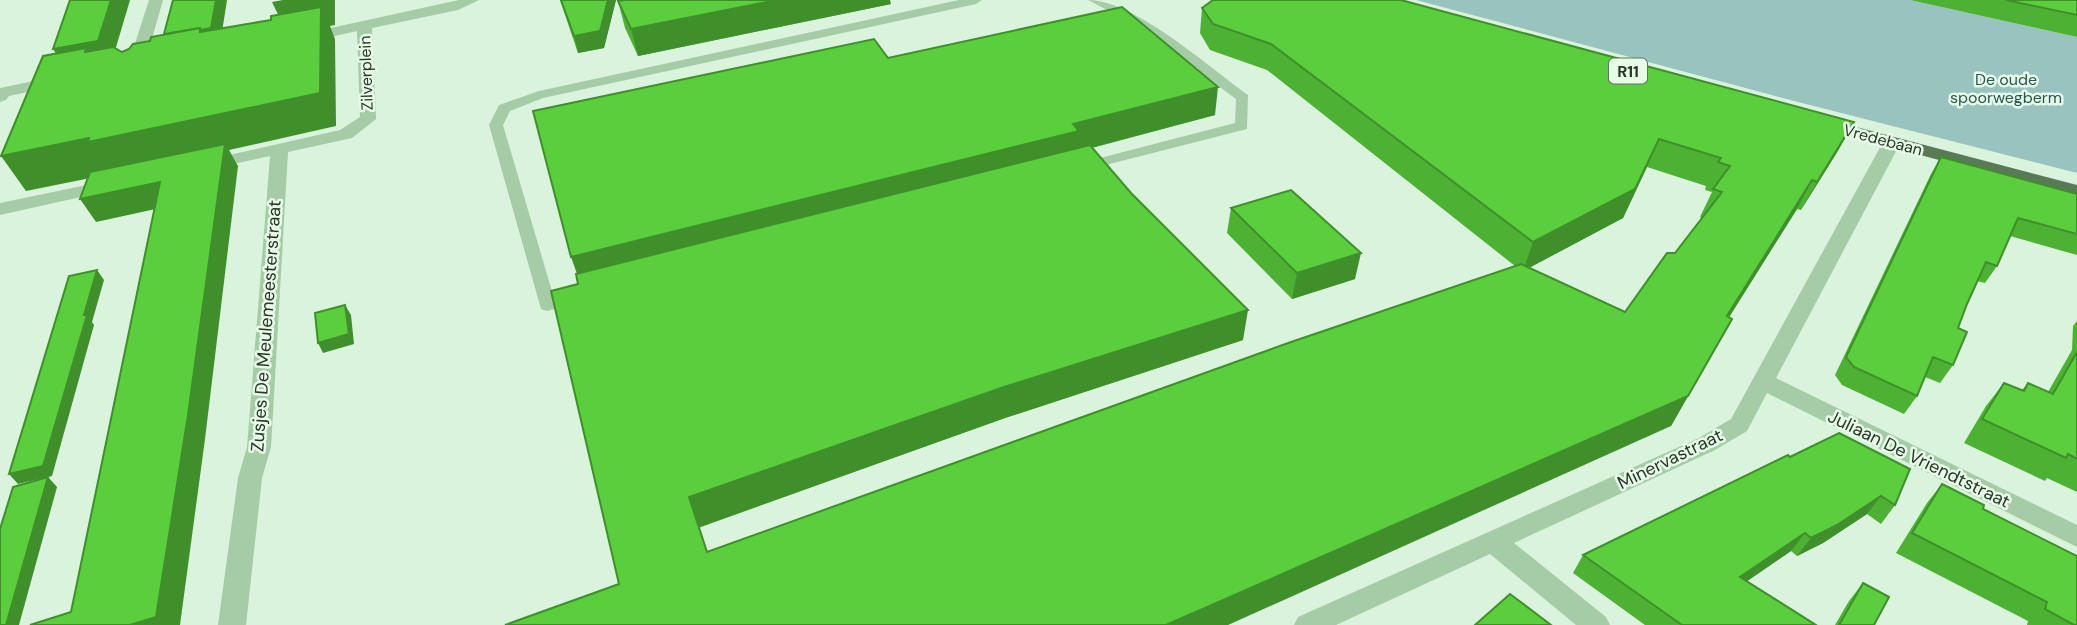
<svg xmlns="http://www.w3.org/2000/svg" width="2077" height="625" font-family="'DM Sans',sans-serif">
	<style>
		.green { fill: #99c3bf }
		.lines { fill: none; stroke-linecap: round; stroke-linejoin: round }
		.lane { fill: #a5cca6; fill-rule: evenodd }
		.street { fill: #a5cca6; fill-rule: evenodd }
		.primary { fill: #5a7a57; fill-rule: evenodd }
		.wall { fill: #4db134; fill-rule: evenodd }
		.shaded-wall { fill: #3f902b }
		.building { fill: #5ace3d; stroke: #3f902b; stroke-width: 2 }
		.labels { text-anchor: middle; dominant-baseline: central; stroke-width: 5; stroke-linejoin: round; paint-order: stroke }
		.shield { fill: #e7fbe9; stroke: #627261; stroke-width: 2 }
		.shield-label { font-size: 16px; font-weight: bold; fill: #293727 }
		.far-street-label { font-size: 16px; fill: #293727; stroke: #e7fbe9 }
		.far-park-label { font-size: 16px; fill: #295754; stroke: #e7fbe9 }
		.street-label { font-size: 18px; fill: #293727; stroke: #e7fbe9 }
	</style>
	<rect width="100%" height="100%" fill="#daf3dc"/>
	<polygon class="green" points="1416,0 1910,0 2077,37 2077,173 1798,102"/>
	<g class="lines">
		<g class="lane">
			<polygon points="959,0 982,0 976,4 543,98 510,111 503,125 554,298 577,291 586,297 583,301 547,311 541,309 489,125 499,105 539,91"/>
			<path d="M1088,0c46,0 121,67 160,95l-1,34 -165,42 -5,-1 -2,-3 2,-3 158,-41 1,-24 -104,-76z"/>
		</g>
		<g class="street">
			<polygon points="149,0 163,0 147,56 156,64 148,69 136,65 131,56"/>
			<polygon points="459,0 479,0 458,10 372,28 376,119 352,138 288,152 271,447 262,478 246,625 218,625 238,478 247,447 270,156 207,170 198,165 207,160 340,130 360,117 357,31 304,43 299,41 296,38 299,35"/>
			<polygon points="58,76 64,78 66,81 64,84 9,96 6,100 0,102 0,88"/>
			<polygon points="1892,137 1901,142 1776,378 2077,525 2077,547 1767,393 1747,431 1715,450 1514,543 1606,617 1610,625 1576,625 1490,554 1336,625 1294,625 1298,617 1699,438 1731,419 1883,142"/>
			<polygon points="111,180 117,181 120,185 117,189 0,215 0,203"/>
		</g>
		<polygon class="primary" points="1822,118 2077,185 2077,197 1816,127 1814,123"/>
	</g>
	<g class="wall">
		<polygon points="560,0 616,0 604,48 578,53"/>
		<polygon points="1910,0 2077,0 2077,37"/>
		<polygon points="618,1 891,4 638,56 625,28"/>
		<path d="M1202,8l637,141 -38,61 -4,-1 -68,108 3,2 -61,107 -1052,158 -41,-300 310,-226 327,57 -123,33 151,192 -238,78 -306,109 8,25 808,-286 -248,-196 -57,-20 -10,-17zM1647,167l59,19 -1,4 7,2 -12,25 2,1 -27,35 -50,59 -96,-44 94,-50z"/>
		<polygon points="1941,157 2077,194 2077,255 2010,236 1997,266 1985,283 1977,281 1967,304 1958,328 1953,365 1940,383 1925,377 1917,396 1904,414 1842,385 1835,375 1931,174"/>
		<polygon points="1231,208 1355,279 1292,299 1227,233"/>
		<polygon points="2077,321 2077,492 2047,478 2045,481 1964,443 1986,406 2004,383 2022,390 2028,383 2048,392 2072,350 2073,326"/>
		<polygon points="1839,433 1895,505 1881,524 1867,514 1823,543 1797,556 1791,551 1747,581 1816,625 1645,625 1573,573 1583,555"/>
		<polygon points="1942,484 1983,509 2077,625 2027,625 2028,621 1896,553 1927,503"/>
		<polygon points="1863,583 1874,625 1835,625 1849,601"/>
	</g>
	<g class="shaded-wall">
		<polygon points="111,0 130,0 111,64 68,72 53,49"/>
		<polygon points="216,0 227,0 220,45 173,52 200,28"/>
		<polygon points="283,0 335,0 335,25 330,26 335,39 336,126 229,150 238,166 205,439 180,625 130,625 224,151 26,191 1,156 287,33 272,2"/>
		<polygon points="608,0 616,0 604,48 578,53 574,36"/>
		<polygon points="777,0 890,0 891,4 638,56 631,29"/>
		<polygon points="1218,87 1215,115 1079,151 582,288 571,257 1073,124"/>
		<polygon points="1854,122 1839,149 1801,210 1817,182"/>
		<polygon points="1659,139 1647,167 1623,218 1523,271 1533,242"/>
		<polygon points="1812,180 1797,209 1711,346 1727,316"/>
		<polygon points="160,182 174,205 96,222 80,199"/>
		<polygon points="1361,253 1355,279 1292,299 1297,273"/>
		<polygon points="97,270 104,280 92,322 94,325 52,476 18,484 9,474 84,315"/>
		<polygon points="345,305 351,315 354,344 323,353 318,343"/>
		<polygon points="1248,310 1243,340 1005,418 698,528 689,497 1004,387"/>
		<polygon points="1732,319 1671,426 1228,625 1166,625"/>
		<polygon points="48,477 57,487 19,625 6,625"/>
		<polygon points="1881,496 1867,514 1823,543 1797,556 1811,538"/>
		<polygon points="1805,533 1791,551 1727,595 1740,577"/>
	</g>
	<g class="building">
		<polygon points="70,0 111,0 98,41 53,49"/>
		<polygon points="173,0 216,0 211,28 201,30 200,28 164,34"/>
		<polygon points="561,0 608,0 600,31 574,36"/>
		<polygon points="625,0 777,0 631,29 618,1"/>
		<polygon points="1213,0 1401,0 1854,122 1817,182 1812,180 1727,316 1732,319 1688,396 1166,625 505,625 619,584 551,291 578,284 576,274 1090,145 1131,193 1248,310 1004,387 689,497 707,552 1291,342 1521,264 1625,312 1667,253 1675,253 1722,192 1713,189 1730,166 1718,162 1721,158 1659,139 1635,189 1533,242 1271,44 1213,24 1202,8"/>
		<polygon points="2006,0 2077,0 2077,15"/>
		<polygon points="321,7 320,93 88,142 89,138 1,156 43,56 86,48 85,52 113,47 122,52 129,49 133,44 150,41 151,37 200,28 200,32 271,20 271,16"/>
		<polygon points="1122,7 1218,87 1073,124 1079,131 571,257 533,111 874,39 888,58"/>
		<polygon points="225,144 188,415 156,617 130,625 30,625 71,612 160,182 80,199 90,172"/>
		<polygon points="1941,157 2077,194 2077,234 2018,218 1997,266 1986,262 1967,304 1958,328 1967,332 1953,365 1933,357 1917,396 1854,367 1846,357"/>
		<polygon points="1291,190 1361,253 1297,273 1231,208"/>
		<polygon points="97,270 84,315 87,315 43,466 9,474 69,276"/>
		<polygon points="345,305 349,334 318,343 315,313"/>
		<polygon points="2077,352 2077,459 2068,454 2066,458 1982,419 2004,383 2024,391 2028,383 2053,394"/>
		<polygon points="1839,433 1910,469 1895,505 1881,496 1837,525 1811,538 1805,533 1740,577 1816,625 1682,625 1583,555 1788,455 1790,457"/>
		<polygon points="48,477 6,625 0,625 0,529 13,487"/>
		<polygon points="1942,484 1984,505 1983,509 2077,556 2077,625 2074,625 2045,609 2047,602 1912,533"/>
		<polygon points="1863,583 1889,597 1874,625 1839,625"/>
		<polygon points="1510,594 1551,625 1475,625"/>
	</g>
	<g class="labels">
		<rect class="shield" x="1609" y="58.5" width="38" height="25" rx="5"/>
		<g class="shield-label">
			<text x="1628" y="71">R11</text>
		</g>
		<g class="far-street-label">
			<text transform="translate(366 73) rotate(-92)">Zilverplein</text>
			<text transform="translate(1883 140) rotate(15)">Vredebaan</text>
		</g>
		<g class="far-park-label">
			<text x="2006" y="79">De oude<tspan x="2006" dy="18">spoorwegberm</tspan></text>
		</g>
		<g class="street-label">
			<text transform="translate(266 326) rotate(-86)">Zusjes De Meulemeesterstraat</text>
			<text transform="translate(1670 459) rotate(-26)">Minervastraat</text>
			<text transform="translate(1919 459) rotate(26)">Juliaan De Vriendtstraat</text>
		</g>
	</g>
</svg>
